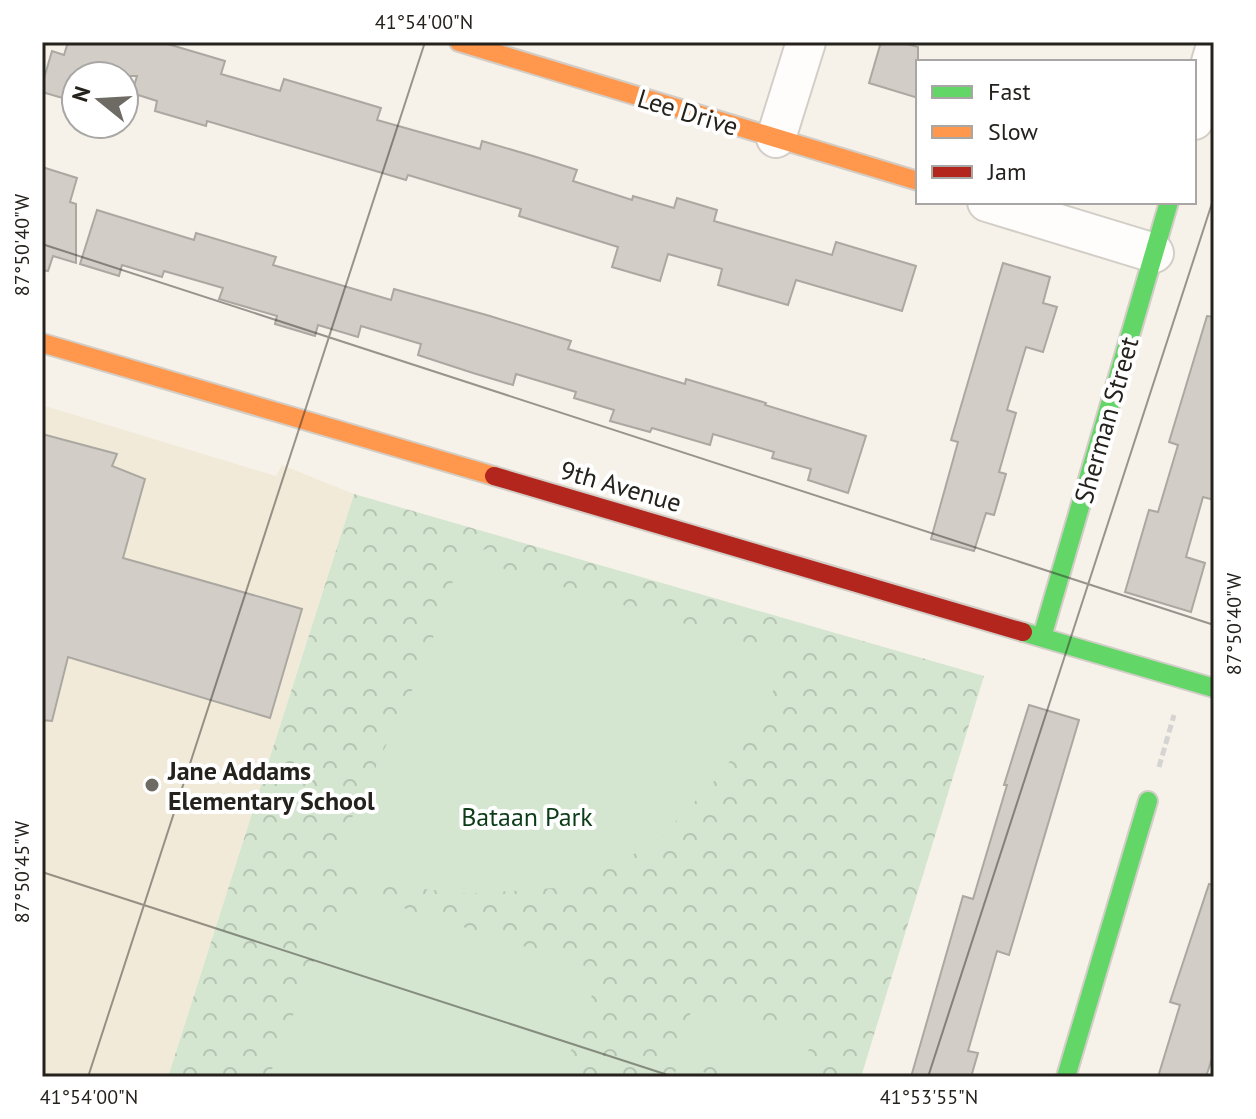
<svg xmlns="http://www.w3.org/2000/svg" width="1256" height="1119" font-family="'PT Sans',sans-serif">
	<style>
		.built { fill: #f2ead9 }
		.park { fill: url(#park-crowns) }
		.pitch { fill: #d4e5d0 }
		.building { fill: #d2cec7; stroke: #aba8a2; stroke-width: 2 }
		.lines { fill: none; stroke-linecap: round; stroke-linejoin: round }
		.street-casing { stroke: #d2cec7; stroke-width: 42 }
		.fast-casing { stroke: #d2cec7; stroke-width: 22 }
		.slow-casing { stroke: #d2cec7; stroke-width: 22 }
		.jam-casing { stroke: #d2cec7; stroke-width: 22 }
		.path { stroke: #d6d4d2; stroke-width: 5; stroke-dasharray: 8 4; stroke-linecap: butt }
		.street { stroke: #fefdfc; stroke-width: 38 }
		.fast { stroke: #63d668; stroke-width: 18 }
		.slow { stroke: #ff974d; stroke-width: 18 }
		.jam { stroke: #b3261e; stroke-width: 18 }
		.ticks { fill: none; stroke: #25221d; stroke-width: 2; stroke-opacity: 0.45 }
		.poi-dot { fill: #6e6b64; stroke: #fff; stroke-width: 3 }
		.labels { text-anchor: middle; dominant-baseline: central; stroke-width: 8; stroke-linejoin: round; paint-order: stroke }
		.street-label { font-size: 26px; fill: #25221d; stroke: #fff }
		.poi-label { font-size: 26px; font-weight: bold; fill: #25221d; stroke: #fff; text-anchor: start }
		.park-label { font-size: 26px; fill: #0c3d18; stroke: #fff }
		.neatline { fill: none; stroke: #25221d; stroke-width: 3 }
		.ticks-label { font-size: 20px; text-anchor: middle; fill: #25221d }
	</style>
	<defs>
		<pattern id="park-crowns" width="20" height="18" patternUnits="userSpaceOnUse" patternTransform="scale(2)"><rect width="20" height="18" fill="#d4e5d0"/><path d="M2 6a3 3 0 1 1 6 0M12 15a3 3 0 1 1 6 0" fill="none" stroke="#b6c4b2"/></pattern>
	</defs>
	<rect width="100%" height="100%" fill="#f6f2e9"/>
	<polygon class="built" points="42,405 276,476 282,465 354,494 168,1077 42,1077"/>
	<polygon class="park" points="354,494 984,676 861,1077 168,1077"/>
	<g class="pitch">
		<polygon points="487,549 494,566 788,655 762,717 720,775 661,837 618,864 555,888 467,894 415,888 365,877 332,860 422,669 454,578 449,559"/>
		<polygon points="366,896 601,971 561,1077 269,1077 329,922"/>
		<polygon points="694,1000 813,1034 801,1077 754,1077 679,1056"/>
		<polygon points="677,1065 721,1077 674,1077"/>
	</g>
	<g class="building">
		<polygon points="68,42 161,42 225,61 221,74 280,91 284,79 381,108 377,120 480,149 482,141 533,156 577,170 573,181 632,200 633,196 674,208 677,198 717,210 714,221 832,255 836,242 916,266 902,311 796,280 788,305 718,285 722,269 668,254 660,281 612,267 618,247 519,216 521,209 408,175 406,180 207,121 206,126 155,111 157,101 132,93 137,76 76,76 76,102 42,92 42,85 52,51 64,55"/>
		<polygon points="881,42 900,42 918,47 918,98 869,83"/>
		<polygon points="42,167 77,178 70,202 76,204 76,263 53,256 48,271 42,270"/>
		<polygon points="97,210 194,240 196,233 276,257 273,265 391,300 394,289 490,316 571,341 568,349 685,384 686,379 766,403 765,405 866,436 848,493 808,480 811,469 772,458 774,452 713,434 710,445 652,428 650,432 610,421 614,410 574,398 576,392 516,374 513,385 473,373 418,355 421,344 361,326 358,337 318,325 315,336 275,324 277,316 219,299 223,288 164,271 162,277 122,265 119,276 80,264"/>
		<polygon points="1003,263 1050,277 1043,303 1057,307 1043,352 1026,347 1007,410 1016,413 999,472 1006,474 994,515 986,513 974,551 931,539 958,442 951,440"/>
		<polygon points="1207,316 1214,317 1214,500 1203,497 1186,557 1205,563 1191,612 1125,592 1149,510 1158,512 1178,445 1169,442"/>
		<polygon points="42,434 117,454 112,466 145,479 123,558 302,609 270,718 68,657 52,721 42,720"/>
		<polygon points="1029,705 1079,720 1009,955 997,951 968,1051 978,1053 971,1077 911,1077 963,896 973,899 1007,785 1004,785"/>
		<polygon points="1209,884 1214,885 1214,1052 1206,1077 1158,1077 1180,1005 1170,1002"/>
	</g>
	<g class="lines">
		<defs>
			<g id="street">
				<polyline points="1194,120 1214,52"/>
				<polyline points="776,138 806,42"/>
				<polyline points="987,202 1154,253"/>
			</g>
			<g id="fast">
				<polyline points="1023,632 1214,688"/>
				<polyline points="1042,637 1169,202"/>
				<polyline points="1066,1077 1148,801"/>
			</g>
			<g id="slow">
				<polyline points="459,42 918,181"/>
				<polyline points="42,343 494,476"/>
			</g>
			<polyline id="jam" points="494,476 1023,632"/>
		</defs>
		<use href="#street" class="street-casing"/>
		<use href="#fast" class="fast-casing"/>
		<use href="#slow" class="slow-casing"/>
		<use href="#jam" class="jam-casing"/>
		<polyline class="path" points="1159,767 1174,715"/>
		<use href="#street" class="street"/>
		<use href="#fast" class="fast"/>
		<use href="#slow" class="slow"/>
		<use href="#jam" class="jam"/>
	</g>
	<path class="ticks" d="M42,244l1172,381M42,872l632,205M88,1077l337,-1035M928,1077l286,-880"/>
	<circle class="poi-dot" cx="152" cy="785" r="8"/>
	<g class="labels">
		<g class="street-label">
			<text transform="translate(688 112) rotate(17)">Lee Drive</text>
			<text transform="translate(1106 420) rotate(-74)">Sherman Street</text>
			<text transform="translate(621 486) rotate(16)">9th Avenue</text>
		</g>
		<g class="poi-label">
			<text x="168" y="770">Jane Addams<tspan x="168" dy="30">Elementary School</tspan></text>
		</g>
		<g class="park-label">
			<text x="527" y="816">Bataan Park</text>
		</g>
	</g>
	<rect width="1256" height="1119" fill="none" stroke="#ffffff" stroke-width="88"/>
	<rect x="916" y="60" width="280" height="144" fill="#ffffff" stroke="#a8a7a5" stroke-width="2"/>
	<rect x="932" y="86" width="40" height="12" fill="#63d668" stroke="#a8a7a5" stroke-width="2"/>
	<text x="988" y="100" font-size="24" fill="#25221d">Fast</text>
	<rect x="932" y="126" width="40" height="12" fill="#ff974d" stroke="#a8a7a5" stroke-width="2"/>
	<text x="988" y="140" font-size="24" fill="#25221d">Slow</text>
	<rect x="932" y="166" width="40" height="12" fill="#b3261e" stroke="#a8a7a5" stroke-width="2"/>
	<text x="988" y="180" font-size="24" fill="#25221d">Jam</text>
	<g transform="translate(100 100) rotate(288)"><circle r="38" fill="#ffffff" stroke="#a8a7a5" stroke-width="2"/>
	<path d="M0-6L14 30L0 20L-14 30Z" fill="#6e6b64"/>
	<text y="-12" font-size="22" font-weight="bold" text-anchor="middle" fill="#25221d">N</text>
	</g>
	<rect x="44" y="44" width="1168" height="1031" class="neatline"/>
	<g class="ticks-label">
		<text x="424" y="29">41°54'00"N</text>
		<text transform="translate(22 245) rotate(-90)" y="7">87°50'40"W</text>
		<text transform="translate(1234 624) rotate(-90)" y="7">87°50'40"W</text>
		<text transform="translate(22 872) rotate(-90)" y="7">87°50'45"W</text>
		<text x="89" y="1104">41°54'00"N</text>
		<text x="929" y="1104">41°53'55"N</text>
	</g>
</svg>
